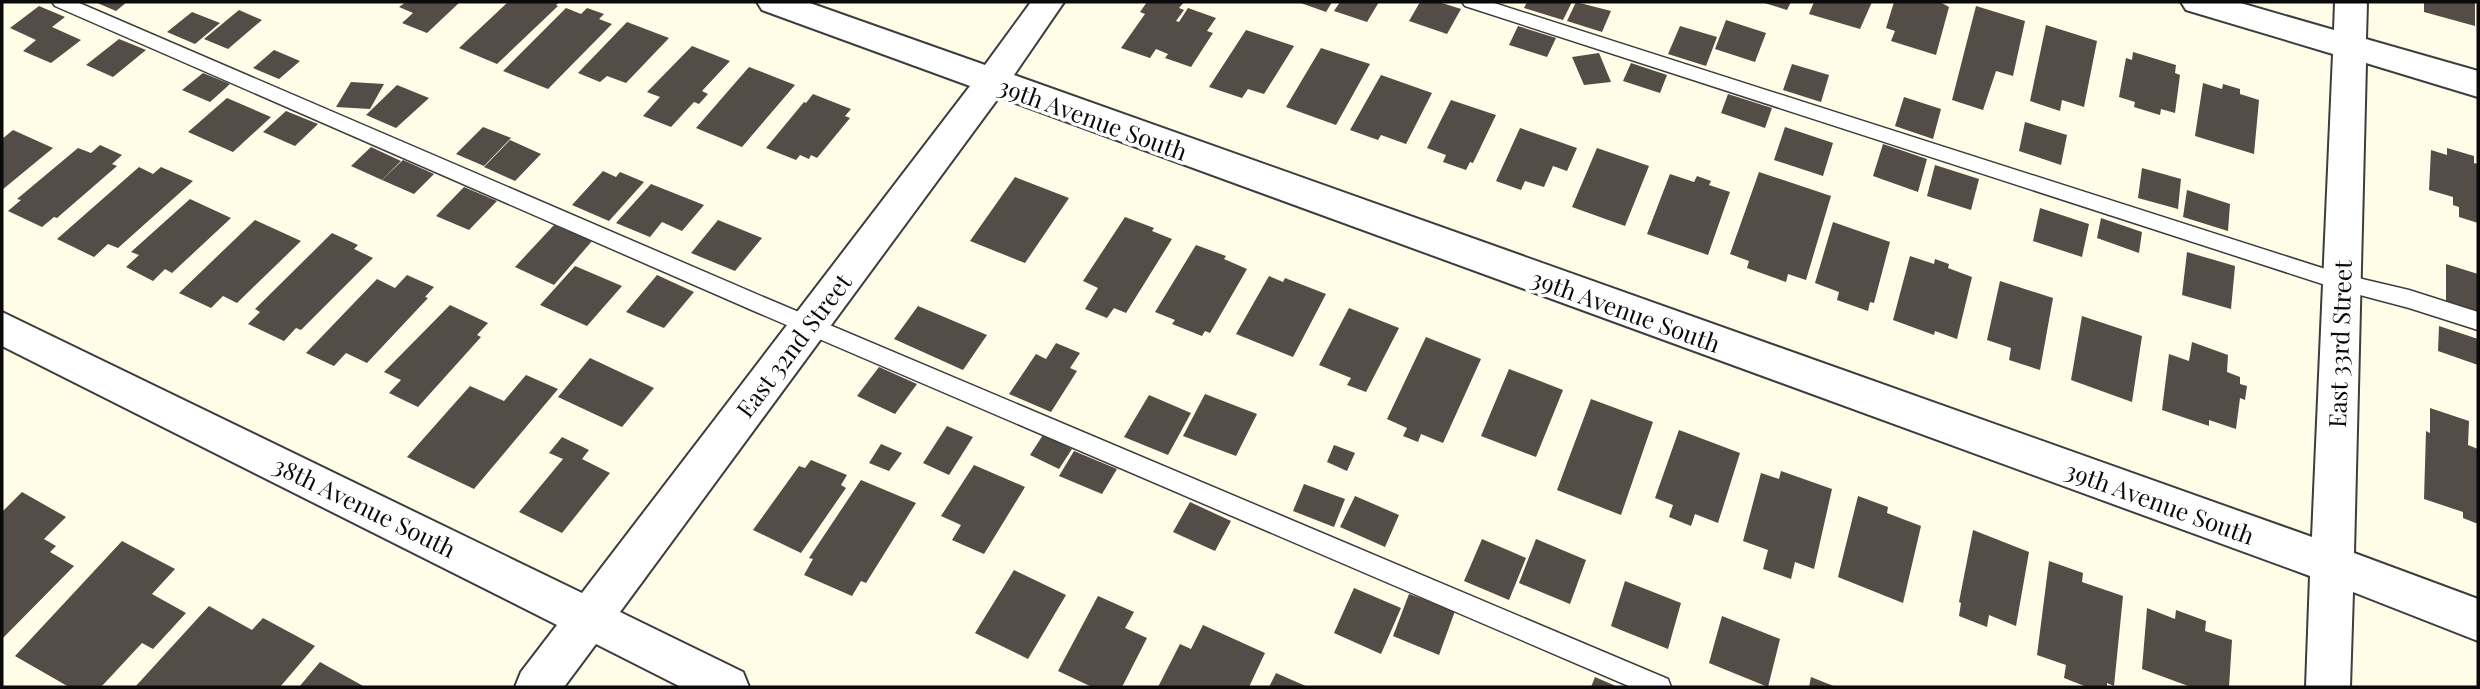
<svg xmlns="http://www.w3.org/2000/svg" width="2480" height="689" font-family="'Playfair Display',serif">
	<style>
		.building { fill: #544c46 }
		.lines { fill: none; stroke-linecap: round; stroke-linejoin: round }
		.service-casing { stroke: #3d3d3d; stroke-width: 3 }
		.minor-casing { stroke: #3d3d3d; stroke-width: 4 }
		.service { fill: #fff; fill-rule: evenodd }
		.minor { fill: #fff; fill-rule: evenodd }
		.labels { text-anchor: middle; dominant-baseline: central; stroke-width: 7; stroke-linejoin: round; paint-order: stroke }
		.street-label { font-size: 24px; fill: #0a0a0a; stroke: #fff }
	</style>
	<rect width="100%" height="100%" fill="#fffce8"/>
	<g class="building">
		<polygon points="95,2 127,2 116,11"/>
		<polygon points="406,2 460,2 427,33 402,23 413,13 399,7"/>
		<polygon points="508,2 559,2 556,5 558,6 497,64 459,48"/>
		<polygon points="1147,2 1184,2 1179,8 1184,10 1176,21 1179,22 1188,8 1216,18 1207,31 1213,33 1191,67 1165,58 1168,54 1156,49 1150,58 1121,48 1145,14 1140,12"/>
		<polygon points="1298,2 1332,2 1326,12"/>
		<polygon points="1340,2 1379,2 1367,22 1334,11"/>
		<polygon points="1420,2 1439,2 1461,9 1447,34 1409,21"/>
		<polygon points="1527,2 1572,2 1563,20 1524,8"/>
		<polygon points="1576,2 1611,11 1602,32 1567,21"/>
		<polygon points="1761,2 1791,2 1787,10"/>
		<polygon points="1814,2 1872,2 1860,29 1809,14"/>
		<polygon points="1894,2 1940,2 1949,7 1936,55 1891,41 1895,31 1886,28"/>
		<polygon points="2424,2 2475,2 2475,26 2424,12"/>
		<polygon points="39,6 65,17 52,27 81,40 51,63 23,51 36,40 10,28"/>
		<polygon points="1976,6 2025,21 2013,76 1996,71 1983,110 1952,100"/>
		<polygon points="566,8 581,14 587,8 604,14 599,19 612,24 548,89 503,71"/>
		<polygon points="239,10 262,20 228,49 204,39"/>
		<polygon points="192,12 220,23 195,44 167,32"/>
		<polygon points="1726,20 1766,33 1755,62 1715,49"/>
		<polygon points="627,22 669,38 626,83 607,76 600,82 578,73"/>
		<polygon points="2046,25 2097,41 2084,107 2062,100 2060,111 2030,101"/>
		<polygon points="1518,26 1556,38 1547,57 1509,45"/>
		<polygon points="1680,26 1717,37 1706,66 1668,54"/>
		<polygon points="1246,30 1294,46 1264,94 1248,89 1242,98 1209,87"/>
		<polygon points="119,39 146,50 113,77 86,65"/>
		<polygon points="692,46 730,61 702,91 708,94 699,104 694,102 671,127 643,116 660,97 647,92"/>
		<polygon points="1321,48 1370,64 1336,125 1286,107"/>
		<polygon points="274,50 300,61 279,79 253,68"/>
		<polygon points="2133,52 2176,65 2175,73 2180,75 2175,113 2161,109 2160,115 2134,107 2135,102 2119,97 2126,58 2132,60"/>
		<polygon points="1599,53 1611,82 1584,85 1572,57"/>
		<polygon points="1631,63 1667,75 1660,93 1623,81"/>
		<polygon points="1792,64 1829,75 1821,102 1783,90"/>
		<polygon points="749,67 795,85 742,147 696,128"/>
		<polygon points="203,73 230,84 210,102 182,90"/>
		<polygon points="1381,75 1432,93 1406,144 1381,135 1378,140 1350,130"/>
		<polygon points="351,82 384,84 370,109 336,107"/>
		<polygon points="2203,83 2222,89 2223,84 2240,89 2240,94 2259,100 2254,154 2195,136"/>
		<polygon points="397,85 429,98 396,128 366,115"/>
		<polygon points="813,94 851,109 845,116 850,118 817,158 811,155 809,159 800,155 796,160 766,148 804,102 806,103"/>
		<polygon points="1728,94 1772,108 1765,128 1721,113"/>
		<polygon points="1904,97 1941,109 1933,139 1895,126"/>
		<polygon points="227,98 271,117 233,152 188,132"/>
		<polygon points="1451,100 1496,115 1473,163 1470,162 1466,170 1443,162 1446,155 1427,148"/>
		<polygon points="286,111 318,124 295,146 263,132"/>
		<polygon points="2025,122 2067,135 2061,165 2019,151"/>
		<polygon points="483,127 511,138 484,166 456,154"/>
		<polygon points="1785,127 1833,143 1823,176 1774,160"/>
		<polygon points="1520,128 1577,148 1567,171 1553,166 1544,187 1525,181 1521,190 1496,181"/>
		<polygon points="13,130 53,148 2,190 2,139"/>
		<polygon points="510,140 541,154 515,181 484,167"/>
		<polygon points="1883,144 1927,159 1918,192 1873,176"/>
		<polygon points="100,145 122,155 112,164 117,166 57,218 54,217 42,227 8,211 21,200 17,199 78,148 91,153"/>
		<polygon points="371,147 401,161 382,180 351,166"/>
		<polygon points="1597,148 1649,166 1625,226 1572,207"/>
		<polygon points="2447,148 2474,156 2474,163 2478,164 2478,223 2459,217 2459,207 2453,205 2453,197 2429,190 2431,150 2447,155"/>
		<polygon points="403,160 434,174 414,194 382,180"/>
		<polygon points="1935,165 1979,179 1971,210 1927,196"/>
		<polygon points="139,167 153,174 161,167 193,181 118,248 108,244 94,257 57,239"/>
		<polygon points="2142,168 2181,179 2178,209 2138,198"/>
		<polygon points="603,171 616,177 620,172 644,182 609,221 572,205"/>
		<polygon points="1759,172 1831,196 1806,280 1788,274 1786,282 1747,268 1749,261 1730,254"/>
		<polygon points="1670,174 1694,182 1697,176 1711,181 1709,185 1730,192 1708,255 1647,234"/>
		<polygon points="1015,177 1069,198 1025,263 970,241"/>
		<polygon points="651,184 704,205 682,231 662,222 650,237 616,223"/>
		<polygon points="464,187 497,201 469,230 436,216"/>
		<polygon points="2187,190 2230,204 2228,231 2183,217"/>
		<polygon points="190,199 231,218 172,273 165,269 153,281 126,267 139,255 131,252"/>
		<polygon points="2040,208 2089,224 2082,257 2033,241"/>
		<polygon points="1125,217 1154,228 1152,231 1172,239 1126,313 1114,308 1107,318 1085,309 1098,288 1083,281"/>
		<polygon points="2101,218 2142,232 2139,253 2097,238"/>
		<polygon points="255,220 301,241 237,303 223,296 211,308 179,293"/>
		<polygon points="718,220 762,238 735,271 691,253"/>
		<polygon points="1833,222 1890,242 1874,303 1870,302 1868,311 1837,300 1839,292 1815,283"/>
		<polygon points="554,225 592,241 554,285 515,267"/>
		<polygon points="332,233 358,245 354,249 373,258 301,330 296,328 284,341 248,324 260,312 255,309"/>
		<polygon points="1196,245 1226,256 1224,259 1247,269 1210,333 1205,331 1202,336 1172,324 1175,320 1155,312"/>
		<polygon points="2187,252 2235,266 2231,309 2182,295"/>
		<polygon points="1910,256 1934,264 1935,259 1949,264 1948,268 1972,277 1957,339 1935,331 1934,335 1893,320"/>
		<polygon points="2446,264 2478,274 2478,314 2446,304"/>
		<polygon points="575,266 622,286 587,326 540,305"/>
		<polygon points="407,275 434,287 425,297 428,298 367,363 346,353 334,366 306,353 377,279 395,288"/>
		<polygon points="657,275 694,292 664,328 626,312"/>
		<polygon points="1269,276 1283,282 1285,278 1326,294 1293,357 1236,334"/>
		<polygon points="2000,281 2053,298 2040,370 2009,360 2011,348 1987,340"/>
		<polygon points="450,305 488,323 477,335 481,337 418,407 389,393 401,380 384,372"/>
		<polygon points="918,306 987,335 963,370 894,339"/>
		<polygon points="1349,308 1399,328 1366,392 1347,385 1351,378 1319,365"/>
		<polygon points="2082,316 2142,336 2132,402 2071,380"/>
		<polygon points="2439,326 2478,339 2478,365 2438,351"/>
		<polygon points="1426,337 1481,359 1443,443 1421,434 1418,442 1403,436 1407,428 1387,419"/>
		<polygon points="2192,342 2228,355 2227,372 2240,377 2240,384 2247,386 2245,400 2240,398 2236,429 2209,420 2209,426 2162,410 2169,354 2189,361"/>
		<polygon points="1056,343 1080,353 1070,368 1077,371 1051,412 1009,394 1036,354 1046,359"/>
		<polygon points="590,358 654,388 622,427 558,397"/>
		<polygon points="879,367 917,384 895,414 857,396"/>
		<polygon points="1509,369 1563,390 1536,457 1481,436"/>
		<polygon points="526,375 558,389 474,489 407,457 470,386 504,401"/>
		<polygon points="1205,394 1257,414 1236,456 1183,436"/>
		<polygon points="1149,395 1191,413 1168,455 1124,437"/>
		<polygon points="1591,399 1653,422 1621,515 1557,490"/>
		<polygon points="2430,408 2469,421 2468,445 2478,449 2478,524 2463,518 2463,512 2424,499 2426,431 2430,433"/>
		<polygon points="947,426 973,437 949,475 923,463"/>
		<polygon points="1679,430 1740,453 1718,523 1695,514 1691,526 1669,517 1673,505 1655,498"/>
		<polygon points="1043,435 1072,449 1059,469 1030,455"/>
		<polygon points="562,437 589,450 582,459 610,473 562,533 519,512 563,459 549,453"/>
		<polygon points="881,444 902,453 889,471 869,463"/>
		<polygon points="1334,445 1355,453 1347,471 1327,462"/>
		<polygon points="1074,451 1117,469 1102,494 1059,476"/>
		<polygon points="811,460 847,475 841,485 846,488 801,553 753,530 799,466 805,468"/>
		<polygon points="974,465 1025,487 984,554 952,540 961,525 941,516"/>
		<polygon points="1781,471 1832,489 1814,569 1795,562 1791,579 1763,569 1768,550 1743,541 1761,473 1779,479"/>
		<polygon points="861,480 916,503 866,583 861,581 852,596 804,575 813,559 809,558"/>
		<polygon points="1304,484 1345,499 1334,527 1293,511"/>
		<polygon points="22,492 66,517 44,539 56,546 50,552 74,566 2,639 2,512"/>
		<polygon points="1355,496 1399,515 1385,547 1340,527"/>
		<polygon points="1858,496 1888,507 1887,513 1921,526 1903,603 1838,577"/>
		<polygon points="1190,502 1231,521 1215,551 1173,532"/>
		<polygon points="1973,530 2029,552 2016,626 1989,615 1987,627 1959,616 1961,603 1959,602"/>
		<polygon points="1482,539 1526,558 1509,600 1464,581"/>
		<polygon points="1536,539 1586,560 1570,604 1519,583"/>
		<polygon points="122,541 175,569 152,594 186,613 153,649 142,643 101,687 69,687 15,656"/>
		<polygon points="2049,561 2083,573 2082,582 2123,596 2114,686 2107,683 2107,687 2087,687 2064,678 2066,665 2037,655"/>
		<polygon points="1014,570 1066,595 1028,659 975,633"/>
		<polygon points="1625,581 1681,603 1668,649 1611,626"/>
		<polygon points="1354,588 1401,608 1381,654 1334,633"/>
		<polygon points="1409,594 1455,611 1439,655 1393,636"/>
		<polygon points="1098,596 1134,612 1125,628 1147,638 1122,687 1092,687 1058,671"/>
		<polygon points="209,606 252,630 263,618 315,646 280,687 135,687"/>
		<polygon points="2147,608 2175,619 2176,610 2206,621 2205,631 2232,640 2229,687 2191,687 2142,669"/>
		<polygon points="1722,616 1780,639 1768,687 1709,663"/>
		<polygon points="1203,625 1265,653 1249,687 1158,687 1180,644 1191,649"/>
		<polygon points="320,662 365,687 299,687"/>
		<polygon points="1276,673 1308,687 1269,687"/>
		<polygon points="1595,677 1618,687 1591,687"/>
		<polygon points="1811,677 1836,687 1809,687"/>
	</g>
	<g class="lines">
		<defs>
			<g id="service">
				<polygon points="52,2 77,2 768,299 1668,679 1671,687 1631,687 754,311 55,6"/>
				<polygon points="1462,2 1491,2 2341,274 2409,290 2478,312 2478,330 2409,308 2341,290 1465,6"/>
			</g>
			<polygon id="minor" points="757,2 807,2 985,65 1031,2 1064,2 1014,75 2312,537 2333,54 2186,10 2181,2 2237,2 2334,30 2335,2 2367,2 2366,39 2478,71 2478,97 2366,63 2354,553 2478,599 2478,641 2353,592 2350,687 2306,687 2310,576 999,97 620,612 743,672 749,687 681,687 596,644 564,687 515,687 521,672 557,625 2,346 2,312 582,593 970,86 762,10"/>
		</defs>
		<use href="#service" class="service-casing"/>
		<use href="#minor" class="minor-casing"/>
		<use href="#service" class="service"/>
		<use href="#minor" class="minor"/>
	</g>
	<g class="labels">
		<g class="street-label">
			<text transform="translate(1093 118) rotate(20)">39th Avenue South</text>
			<text transform="translate(1626 310) rotate(20)">39th Avenue South</text>
			<text transform="translate(2339 344) rotate(-88)">East 33rd Street</text>
			<text transform="translate(793 345) rotate(-53)">East 32nd Street</text>
			<text transform="translate(2160 502) rotate(20)">39th Avenue South</text>
			<text transform="translate(365 506) rotate(26)">38th Avenue South</text>
		</g>
	</g>
	<rect width="2480" height="689" fill="none" stroke="#0a0a0a" stroke-width="7"/>
</svg>
